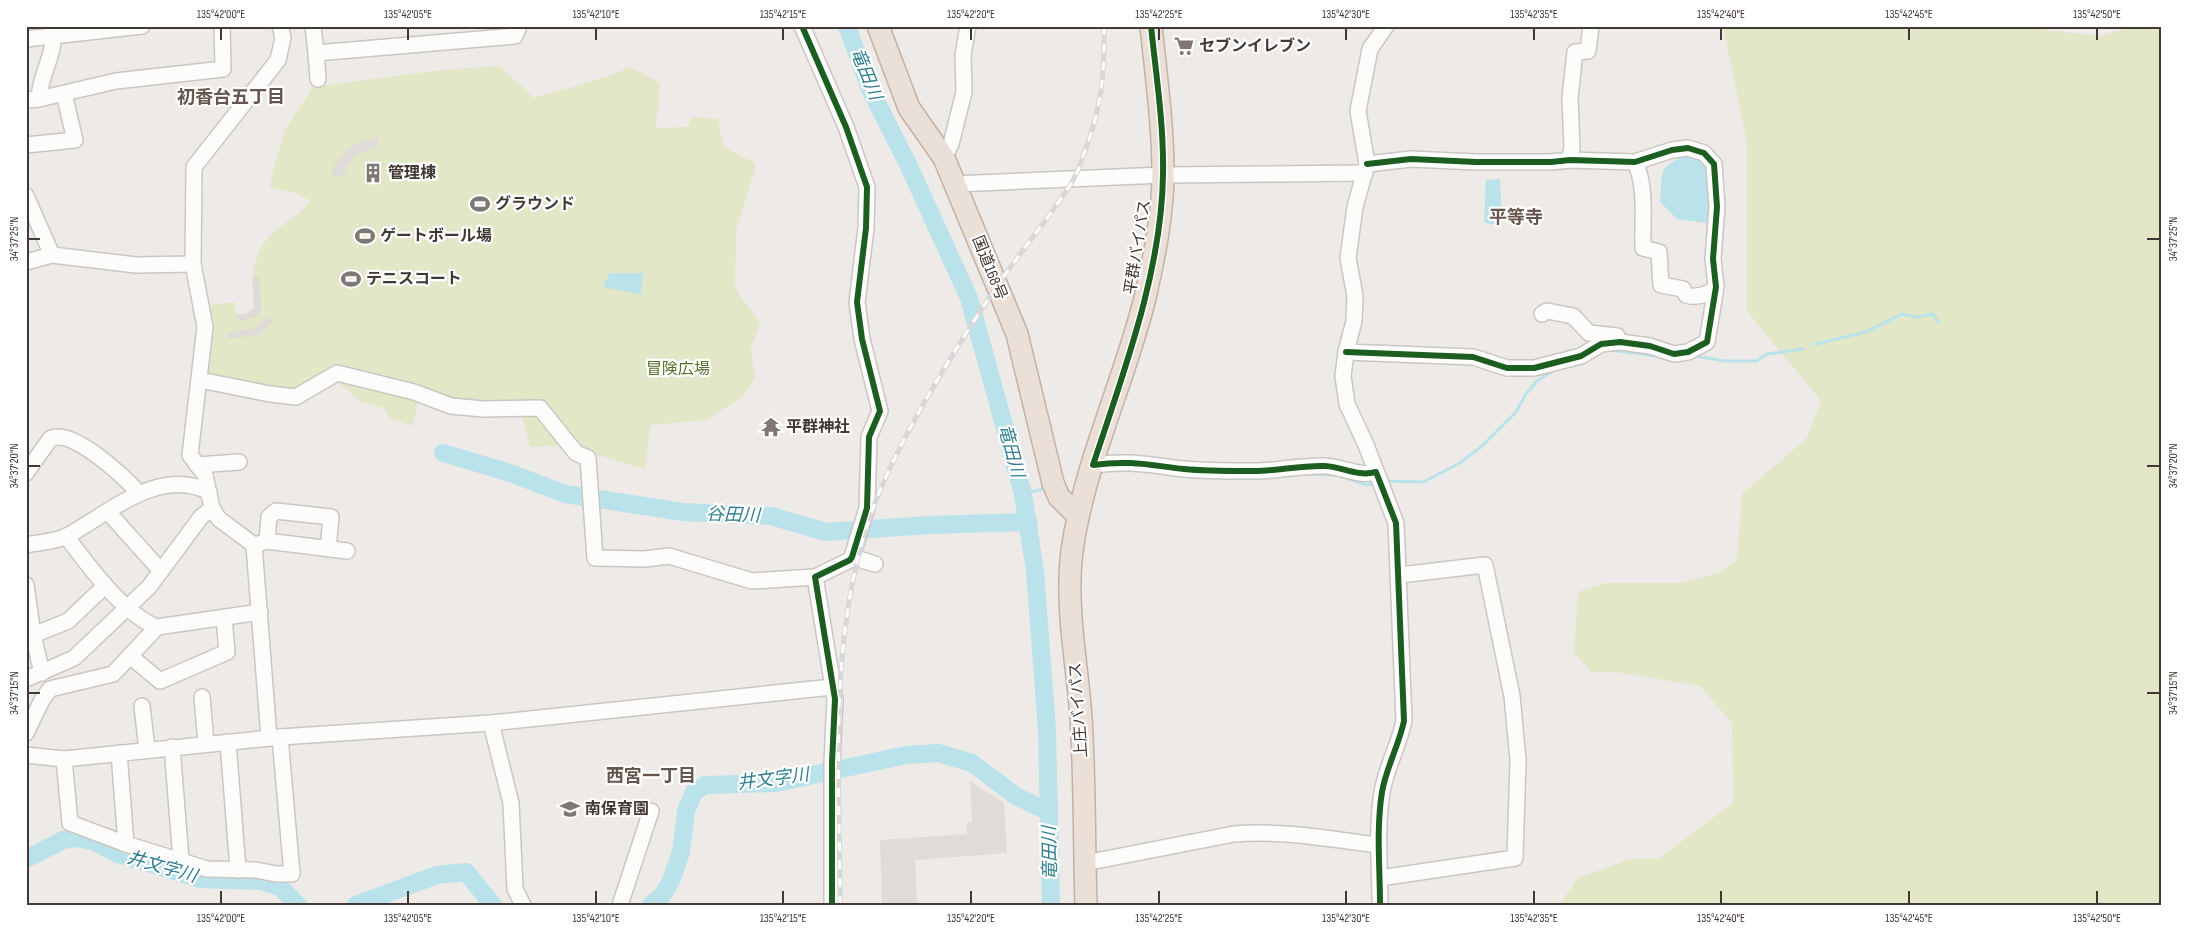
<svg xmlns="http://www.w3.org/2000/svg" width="2187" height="931" font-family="'Sofia Sans Condensed','Noto Sans JP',sans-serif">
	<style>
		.green { fill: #e2e7c8 }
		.parking { fill: #dfdbd8 }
		.water { fill: #b9e2ea }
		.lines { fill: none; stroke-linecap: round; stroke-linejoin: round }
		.stream { stroke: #b9e2ea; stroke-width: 3 }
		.river { stroke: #b9e2ea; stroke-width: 18 }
		.minor-casing { stroke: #cac6c3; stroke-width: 18 }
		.highway-casing { stroke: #c5b1a3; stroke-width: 24 }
		.minor { stroke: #fcfcfb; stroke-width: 15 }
		.highway { stroke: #eae0d8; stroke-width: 21 }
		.rail-casing { stroke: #d8d7d7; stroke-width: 5 }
		.rail { stroke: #fff; stroke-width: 3; stroke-dasharray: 9; stroke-linecap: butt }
		.cycleway-casing { stroke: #fff; stroke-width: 9 }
		.cycleway { stroke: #1b5e20; stroke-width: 6 }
		.ticks { fill: none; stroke: #423934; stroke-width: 2 }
		.labels { text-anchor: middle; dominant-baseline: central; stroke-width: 4.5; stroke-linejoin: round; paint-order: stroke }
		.poi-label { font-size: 16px; font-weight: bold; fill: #423934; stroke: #fff; text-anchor: start }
		.street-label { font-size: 16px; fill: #423934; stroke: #fff }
		.park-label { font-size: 16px; fill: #56702b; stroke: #fff }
		.water-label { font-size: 18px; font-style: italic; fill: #2f7f91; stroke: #fff }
		.neighbourhood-label { font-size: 18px; font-weight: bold; fill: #65554c; stroke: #fff }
		.neatline { fill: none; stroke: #423934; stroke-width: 2 }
		.ticks-label { font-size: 12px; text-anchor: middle; fill: #423934 }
	</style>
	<rect width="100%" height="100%" fill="#eeeae7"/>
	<g class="green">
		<polygon points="1723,26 2044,26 2045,30 2101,36 2133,26 2161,26 2161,905 1559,905 1578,878 1630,859 1658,859 1733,803 1732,723 1700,686 1616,672 1592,672 1574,653 1578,592 1606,583 1681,583 1718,573 1737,560 1742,494 1807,438 1821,401 1747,311 1747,143"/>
		<path d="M500,66l34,32 75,-22 21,-9 30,16 -4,45 31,-1 5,-10 26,2 5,27 33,18 -20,68 -1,56 25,35 -9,24 4,31 -13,19 -35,23 -57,5 -5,44 -81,-24 -34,2 -9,-34 -70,-1 -33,-9 -5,23 -23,-7 -6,-11 -25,-7 -25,-23 -30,21 -100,-23 6,-71 24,-3 3,13 9,-1 8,-6c-2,-34 -3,-59 26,-81 11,-9 21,-14 30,-26l-12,-7 -29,-7 16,-58 28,-42 128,-17z"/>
	</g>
	<g class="parking">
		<polygon points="378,137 378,146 358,154 349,163 343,176 330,175 335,164 346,151 357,143"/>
		<polygon points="252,277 259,277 261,310 256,317 237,322 237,315 246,314 254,308"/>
		<polygon points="268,317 274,321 259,335 227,339 227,332 253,329"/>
		<polygon points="970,781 1004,803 1007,853 915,860 917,905 882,905 880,840 967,834 967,823 972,822"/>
	</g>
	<g class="water">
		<path d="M1686,155l12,2 12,12 2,55 -35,-5 -17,-17c3,-31 -3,-34 26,-47z"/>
		<polygon points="1500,179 1502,221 1500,225 1484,223 1486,180"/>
		<polygon points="610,273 643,273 641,294 603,287"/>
	</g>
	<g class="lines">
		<g class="stream">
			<polyline points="1816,344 1866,332 1902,314 1917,317 1933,314 1938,322"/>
			<polyline points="1611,350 1657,356"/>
			<polyline points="1695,356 1724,361 1756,361 1767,354 1803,349"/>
			<polyline points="1307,474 1336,475"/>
			<polyline points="1346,478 1367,485 1376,483"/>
			<polyline points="1385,481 1423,482 1458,464 1481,447 1516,412 1526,394 1537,381 1556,369"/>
			<polyline points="1023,494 1047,488"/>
		</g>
		<g class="river">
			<polyline points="847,26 870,89 907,162 969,298 1023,494 1035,571 1047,730 1051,905"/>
			<polyline points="443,453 510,473 565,494 683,512 771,516 826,532 930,525 1029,522"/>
			<polyline points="26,859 63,840 78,838 95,842 118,854 200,879 261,881 280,887 298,905"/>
			<polyline points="356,905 437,875 466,872 493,905"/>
			<polyline points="651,905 662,896 671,881 681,852 686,811 694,792 705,785 776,783 906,755 938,753 972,763 1016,796 1049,812"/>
		</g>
		<defs>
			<g id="minor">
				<polyline points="313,26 316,53 515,36 519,26"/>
				<polyline points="802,26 846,127 867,187 866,228 857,302 862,339 880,411 869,437 867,508 852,557 850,560 815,577 835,699 832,763 832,905"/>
				<polyline points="26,39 142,26"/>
				<polyline points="316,53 318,79"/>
				<polyline points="39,99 116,81 223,69 222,26"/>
				<path d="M26,100l13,-1c0,-24 19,-48 13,-71"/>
				<polyline points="26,145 75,140 64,94"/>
				<polyline points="944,158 951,144 964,92 963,55 968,26"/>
				<polyline points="1570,160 1572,147 1570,98 1575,52 1588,51 1591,26"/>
				<path d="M1635,162c12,25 7,60 8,86l16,4 2,33 22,4 3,6c10,3 23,0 30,-8"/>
				<polyline points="955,184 1163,175 1365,173"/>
				<polyline points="26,196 52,255"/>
				<polyline points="26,262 52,255 136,265 193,264"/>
				<polyline points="1542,314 1547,311 1573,316 1589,333 1617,336"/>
				<polyline points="1346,352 1473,357 1507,368 1534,368 1581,356 1601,344 1620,342 1650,346 1674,354 1688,352 1707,342 1716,287 1713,259 1717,207 1714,164 1704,153 1688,148 1672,150 1635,162 1570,160 1551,162 1476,162 1411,159 1367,164"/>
				<polyline points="200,380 270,394 296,397 337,373 414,392 451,406 483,409 540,408 576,453 588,458 595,558 645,559 669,556 752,581 815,577"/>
				<polyline points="197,465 239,462"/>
				<path d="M1093,465c36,-5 56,0 91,4 21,2 43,2 65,2 25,1 50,-6 76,-5 19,1 32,11 51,6"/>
				<path d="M26,473l24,-34c21,-13 75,39 89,54"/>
				<polyline points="108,512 161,571"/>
				<path d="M66,536c22,29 57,78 91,91l103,-15"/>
				<polyline points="267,541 269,517 276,511 331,517 328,549"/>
				<polyline points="258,544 267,541 347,551"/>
				<path d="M26,545c13,-3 30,-3 41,-9 42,-23 93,-70 142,-44"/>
				<polyline points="852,557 875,564"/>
				<polyline points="26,585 33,635 42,673"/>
				<polyline points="26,638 68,621 105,586"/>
				<polyline points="130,656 160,681 227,652 224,618"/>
				<polyline points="26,679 74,658 149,587 201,517 212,508"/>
				<polyline points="202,697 206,744"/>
				<polyline points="142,706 147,750"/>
				<polyline points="491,723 511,803 515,889 523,905"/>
				<polyline points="26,733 42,700 50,689 113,674 157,627"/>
				<polyline points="269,738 254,545 219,519 212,508 205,475 190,455 205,327 193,264 194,167 278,60 283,38 280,26"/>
				<polyline points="228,742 238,870"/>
				<polyline points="172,747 181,860"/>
				<polyline points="119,753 126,844"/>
				<polyline points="26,755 64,759 280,737 491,723 832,687"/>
				<polyline points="64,759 70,823 126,844 207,869 256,870 276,874 292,874 280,737"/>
				<path d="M1085,863l149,-29c49,-4 96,5 144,11"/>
				<polyline points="1380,878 1515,858 1518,760 1512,696 1485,565 1400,575"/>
				<polyline points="620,905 651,811"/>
				<path d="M1380,905c0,-38 -4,-75 2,-113 4,-24 17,-47 22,-71l-8,-198 -30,-78 -19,-41 -4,-28 3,-24 8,-31 1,-25 -7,-38 7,-51 12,-43 -9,-53 12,-62 16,-23"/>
			</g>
			<g id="highway">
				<polyline points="878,26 909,108 944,158 1017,334 1053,483 1059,497 1078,516"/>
				<path d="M1086,905c-2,-63 -1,-126 -5,-188 -4,-55 -16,-111 -9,-166 12,-87 52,-168 73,-253 9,-40 18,-84 18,-124 0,-50 -7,-99 -12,-148"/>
			</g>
		</defs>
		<use href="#minor" class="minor-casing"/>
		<use href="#highway" class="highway-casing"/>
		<use href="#minor" class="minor"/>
		<use href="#highway" class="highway"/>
		<defs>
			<path id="rail" d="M840,905c0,-143 -15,-293 45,-426 29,-65 72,-133 112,-193 24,-35 52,-68 75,-104 5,-8 8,-17 11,-26 18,-45 22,-82 21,-130"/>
		</defs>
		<use href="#rail" class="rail-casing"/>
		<use href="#rail" class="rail"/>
		<defs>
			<g id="cycleway">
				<polyline points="802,26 846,127 867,187 866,228 857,302 862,339 880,411 869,437 867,508 852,557 850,560 815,577 835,699 832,763 832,905"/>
				<path d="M1151,26c5,49 13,99 12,148 -1,97 -40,200 -70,291 36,-5 56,0 91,4 21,2 43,2 65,2 25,1 50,-6 76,-5 19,1 32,11 51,6l20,51 8,198c-5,24 -18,47 -22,71 -6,38 -2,75 -2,113"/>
				<polyline points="1346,352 1473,357 1507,368 1534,368 1581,356 1601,344 1620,342 1650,346 1674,354 1688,352 1707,342 1716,287 1713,259 1717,207 1714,164 1704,153 1688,148 1672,150 1635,162 1570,160 1551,162 1476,162 1411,159 1367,164"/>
			</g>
		</defs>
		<use href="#cycleway" class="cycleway-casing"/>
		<use href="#cycleway" class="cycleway"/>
	</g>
	<path class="ticks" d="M221,28v12M408,28v12M596,28v12M783,28v12M971,28v12M1159,28v12M1346,28v12M1534,28v12M1721,28v12M1909,28v12M2097,28v12M28,239h12M2147,239h13M28,466h12M2147,466h13M28,693h12M2147,693h13M221,891v13M408,891v13M596,891v13M783,891v13M971,891v13M1159,891v13M1346,891v13M1534,891v13M1721,891v13M1909,891v13M2097,891v13"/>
	<defs>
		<symbol id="supermarket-bare" viewBox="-9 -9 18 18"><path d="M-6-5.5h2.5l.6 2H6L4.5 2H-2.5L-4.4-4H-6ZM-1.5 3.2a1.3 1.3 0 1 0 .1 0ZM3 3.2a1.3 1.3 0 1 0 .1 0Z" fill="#7e7773" stroke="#fff" stroke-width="2.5" paint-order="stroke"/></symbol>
		<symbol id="building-bare" viewBox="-9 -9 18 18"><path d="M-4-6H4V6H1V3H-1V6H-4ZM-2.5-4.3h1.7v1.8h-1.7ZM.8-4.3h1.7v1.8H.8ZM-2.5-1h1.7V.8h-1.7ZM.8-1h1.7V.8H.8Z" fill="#7e7773" stroke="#fff" stroke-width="2.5" paint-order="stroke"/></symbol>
		<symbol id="stadium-bare" viewBox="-9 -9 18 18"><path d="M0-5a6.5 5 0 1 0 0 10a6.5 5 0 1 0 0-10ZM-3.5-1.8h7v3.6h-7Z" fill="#7e7773" stroke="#fff" stroke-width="2.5" paint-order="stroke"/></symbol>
		<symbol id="temple-bare" viewBox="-9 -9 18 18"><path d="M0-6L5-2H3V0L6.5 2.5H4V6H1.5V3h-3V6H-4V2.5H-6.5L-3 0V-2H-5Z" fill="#7e7773" stroke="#fff" stroke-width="2.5" paint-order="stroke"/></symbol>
		<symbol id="school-bare" viewBox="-9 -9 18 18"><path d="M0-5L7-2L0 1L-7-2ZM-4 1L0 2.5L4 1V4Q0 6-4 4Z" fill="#7e7773" stroke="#fff" stroke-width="2.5" paint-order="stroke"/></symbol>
	</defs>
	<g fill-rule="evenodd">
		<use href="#supermarket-bare" x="1170" y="32" width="28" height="28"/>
		<use href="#building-bare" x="359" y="159" width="28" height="28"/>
		<use href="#stadium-bare" x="466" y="190" width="28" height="28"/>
		<use href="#stadium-bare" x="351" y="222" width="28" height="28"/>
		<use href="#stadium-bare" x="337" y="265" width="28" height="28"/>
		<use href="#temple-bare" x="757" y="413" width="28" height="28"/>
		<use href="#school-bare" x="556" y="795" width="28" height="28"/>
	</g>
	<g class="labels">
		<g class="poi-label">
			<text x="1199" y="46">セブンイレブン</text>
			<text x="388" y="173">管理棟</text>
			<text x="495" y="204">グラウンド</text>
			<text x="380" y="236">ゲートボール場</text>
			<text x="366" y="279">テニスコート</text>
			<text x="786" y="427">平群神社</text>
			<text x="585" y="809">南保育園</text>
		</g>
		<g class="street-label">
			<text transform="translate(1138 247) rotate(-81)">平群バイパス</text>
			<text transform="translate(989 268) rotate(68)">国道168号</text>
			<text transform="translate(1079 710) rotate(-94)">上庄バイパス</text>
		</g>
		<g class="park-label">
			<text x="678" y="369">冒険広場</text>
		</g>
		<g class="water-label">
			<text transform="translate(866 74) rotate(68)">竜田川</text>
			<text transform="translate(1011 451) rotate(75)">竜田川</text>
			<text transform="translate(733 515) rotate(2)">谷田川</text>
			<text transform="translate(773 779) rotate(-7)">井文字川</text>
			<text transform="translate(1050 853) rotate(-91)">竜田川</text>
			<text transform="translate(162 867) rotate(16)">井文字川</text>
		</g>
		<g class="neighbourhood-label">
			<text x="231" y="97">初香台五丁目</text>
			<text x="1516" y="217">平等寺</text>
			<text x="651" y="776">西宮一丁目</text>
		</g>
	</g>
	<rect width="2187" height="931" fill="none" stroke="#ffffff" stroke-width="55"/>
	<rect x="28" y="28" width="2132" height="876" class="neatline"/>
	<g class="ticks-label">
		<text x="221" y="18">135°42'00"E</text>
		<text x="408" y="18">135°42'05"E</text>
		<text x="596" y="18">135°42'10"E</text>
		<text x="783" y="18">135°42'15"E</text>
		<text x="971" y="18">135°42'20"E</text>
		<text x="1159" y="18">135°42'25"E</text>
		<text x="1346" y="18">135°42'30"E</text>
		<text x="1534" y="18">135°42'35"E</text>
		<text x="1721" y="18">135°42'40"E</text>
		<text x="1909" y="18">135°42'45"E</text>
		<text x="2097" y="18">135°42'50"E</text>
		<text transform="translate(14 239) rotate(-90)" y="4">34°37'25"N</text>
		<text transform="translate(2173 239) rotate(-90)" y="4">34°37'25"N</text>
		<text transform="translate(14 466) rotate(-90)" y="4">34°37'20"N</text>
		<text transform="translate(2173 466) rotate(-90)" y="4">34°37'20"N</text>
		<text transform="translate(14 693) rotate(-90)" y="4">34°37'15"N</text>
		<text transform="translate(2173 693) rotate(-90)" y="4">34°37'15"N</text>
		<text x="221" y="922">135°42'00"E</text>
		<text x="408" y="922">135°42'05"E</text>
		<text x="596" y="922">135°42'10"E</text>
		<text x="783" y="922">135°42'15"E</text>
		<text x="971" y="922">135°42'20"E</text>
		<text x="1159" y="922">135°42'25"E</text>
		<text x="1346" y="922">135°42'30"E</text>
		<text x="1534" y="922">135°42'35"E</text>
		<text x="1721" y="922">135°42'40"E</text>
		<text x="1909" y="922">135°42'45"E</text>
		<text x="2097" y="922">135°42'50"E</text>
	</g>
</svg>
